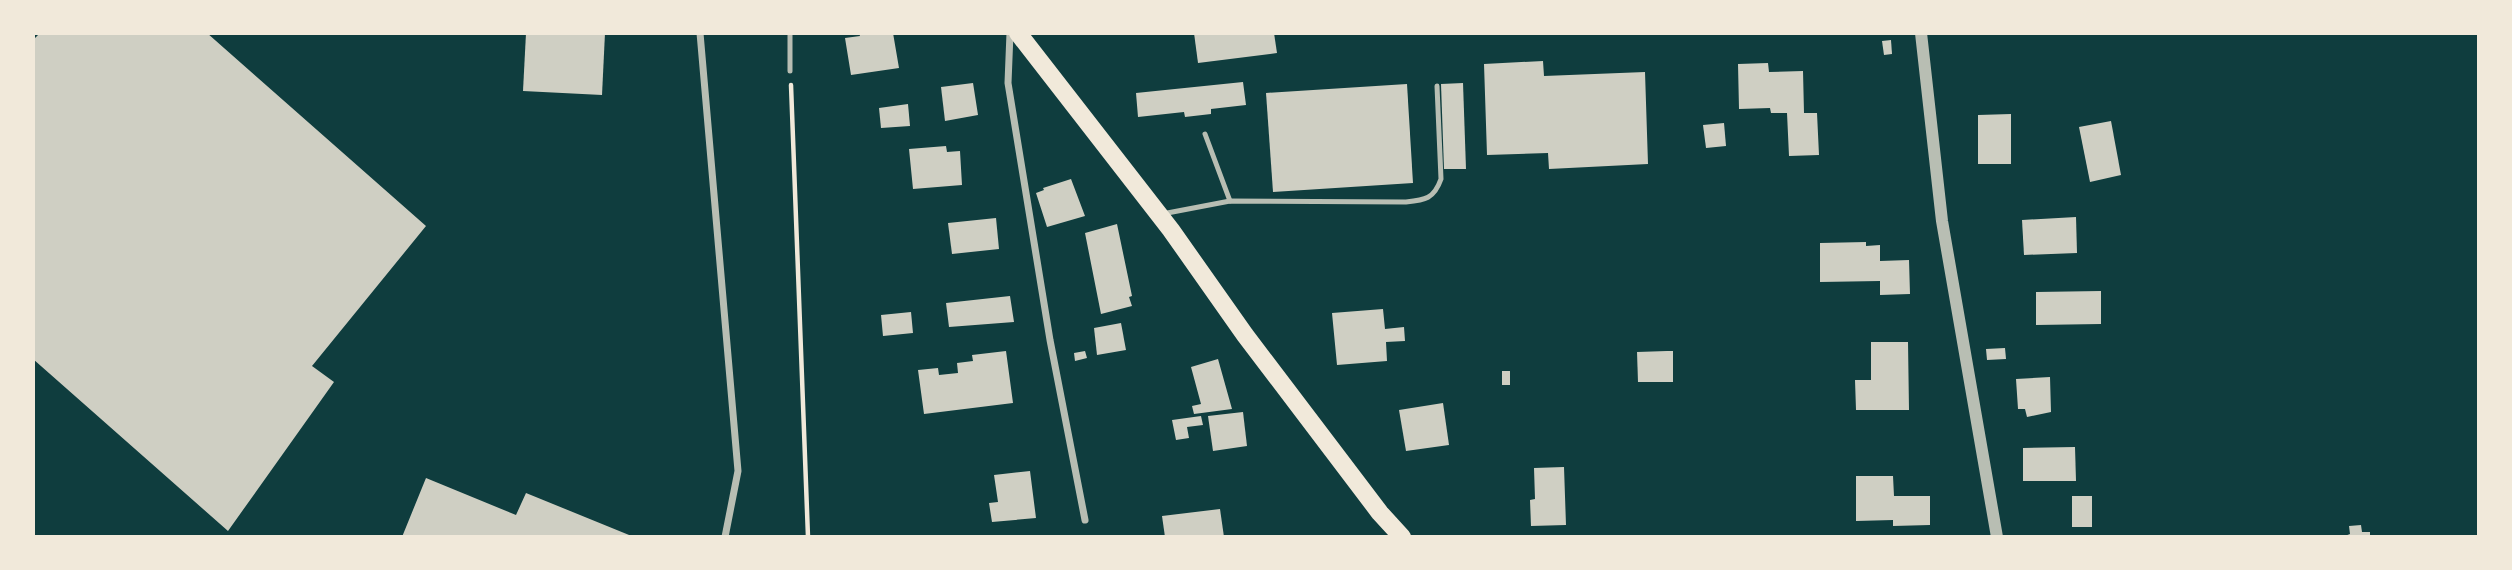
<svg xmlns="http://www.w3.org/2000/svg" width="2512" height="570" font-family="'DejaVu Sans',sans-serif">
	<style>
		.building { fill: #cfcfc3 }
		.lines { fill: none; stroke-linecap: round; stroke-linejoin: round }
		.path { stroke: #f1e9da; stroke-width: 4.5 }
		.service { stroke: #b8beb3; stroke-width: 5 }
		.minor { stroke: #b8beb3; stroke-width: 7 }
		.tertiary { stroke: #b8beb3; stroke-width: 12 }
		.primary { stroke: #f1e9da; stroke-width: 18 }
	</style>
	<rect width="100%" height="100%" fill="#0f3d3e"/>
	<g class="building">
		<polygon points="40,33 207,33 426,226 312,366 334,382 228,531 33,359 33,40"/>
		<polygon points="526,33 605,33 602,95 523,91"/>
		<polygon points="859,33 893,33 899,68 851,75 845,38 860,36"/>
		<polygon points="1194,33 1274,33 1277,53 1198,63"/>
		<polygon points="1891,40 1892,54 1884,55 1882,41"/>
		<polygon points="1543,61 1544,76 1645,72 1648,164 1549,169 1548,153 1487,155 1484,64"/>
		<polygon points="1768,63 1769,72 1803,71 1804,113 1817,113 1819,155 1789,156 1787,113 1771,113 1770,108 1739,109 1738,64"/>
		<polygon points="1243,82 1246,105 1211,109 1211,114 1185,117 1184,112 1138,117 1136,93"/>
		<polygon points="973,83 978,115 945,121 941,87"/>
		<polygon points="1463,83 1466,169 1444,169 1441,84"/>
		<polygon points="1407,84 1413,183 1273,192 1266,93"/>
		<polygon points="908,104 910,126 881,128 879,108"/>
		<polygon points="2011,114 2011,164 1978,164 1978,115"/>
		<polygon points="2111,121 2121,175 2090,182 2079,127"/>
		<polygon points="1724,123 1726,146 1706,148 1703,125"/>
		<polygon points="946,146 947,152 960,151 962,185 913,189 909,149"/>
		<polygon points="1071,179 1085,216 1047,227 1036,193 1044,190 1043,188"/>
		<polygon points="2076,217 2077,253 2024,255 2022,220"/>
		<polygon points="996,218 999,249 952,254 948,223"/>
		<polygon points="1117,224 1132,296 1129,297 1132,306 1101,314 1085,233"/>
		<polygon points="1866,242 1866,246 1880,245 1880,261 1909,260 1910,294 1880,295 1880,281 1820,282 1820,243"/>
		<polygon points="2101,291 2101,324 2036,325 2036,292"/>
		<polygon points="1010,296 1014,322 949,327 946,303"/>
		<polygon points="1383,309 1385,329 1404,327 1405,341 1386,342 1387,361 1337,365 1332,313"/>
		<polygon points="911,312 913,333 883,336 881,315"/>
		<polygon points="1121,323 1126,350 1097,355 1094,328"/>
		<polygon points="1871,342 1908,342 1909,410 1856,410 1855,380 1871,380"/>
		<polygon points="2005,348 2006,359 1987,360 1986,349"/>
		<polygon points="1006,351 1013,403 924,414 918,370 938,368 939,375 958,373 957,363 973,361 972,355"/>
		<polygon points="1085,351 1087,358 1075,361 1074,353"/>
		<polygon points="1667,351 1673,351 1673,382 1638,382 1637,352"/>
		<polygon points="1218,359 1232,409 1194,414 1192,406 1201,404 1191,367"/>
		<rect x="1502" y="371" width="8" height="14"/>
		<polygon points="2050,377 2051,412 2027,417 2025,409 2018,409 2016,379"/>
		<polygon points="1443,403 1449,445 1406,451 1399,410"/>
		<polygon points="1243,412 1247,446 1213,451 1208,416"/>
		<polygon points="1201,416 1203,425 1187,427 1189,438 1176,440 1172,420"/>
		<polygon points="2075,447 2076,481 2023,481 2023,448"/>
		<polygon points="1564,467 1566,525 1531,526 1530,500 1535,499 1534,468"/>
		<polygon points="1030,471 1036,518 992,522 989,503 998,502 994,475"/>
		<polygon points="1856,476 1893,476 1894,496 1930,496 1930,525 1893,526 1893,520 1856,521"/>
		<polygon points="426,478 516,515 526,493 634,537 402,537"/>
		<rect x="2072" y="496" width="20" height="31"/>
		<polygon points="1220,509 1224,537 1165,537 1162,516"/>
		<polygon points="2361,525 2362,532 2370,532 2370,537 2342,537 2350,534 2349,526"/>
	</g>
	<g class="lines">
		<polyline class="path" points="791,85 808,537"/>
		<g class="service">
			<polyline points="790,33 790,71"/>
			<polyline points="1205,134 1230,201"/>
			<path d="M1162,214l68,-13 176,1c19,-2 28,-3 35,-23l-4,-93"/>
		</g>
		<g class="minor">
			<polyline points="700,33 738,471 725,537"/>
			<polyline points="1010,33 1008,83 1050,340 1085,520"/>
		</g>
		<polyline class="tertiary" points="1921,33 1942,221 1997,537"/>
		<polyline class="primary" points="1018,33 1171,230 1245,335 1380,513 1402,537"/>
	</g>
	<rect width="2512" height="570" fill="none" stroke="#f1e9da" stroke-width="70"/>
</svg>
